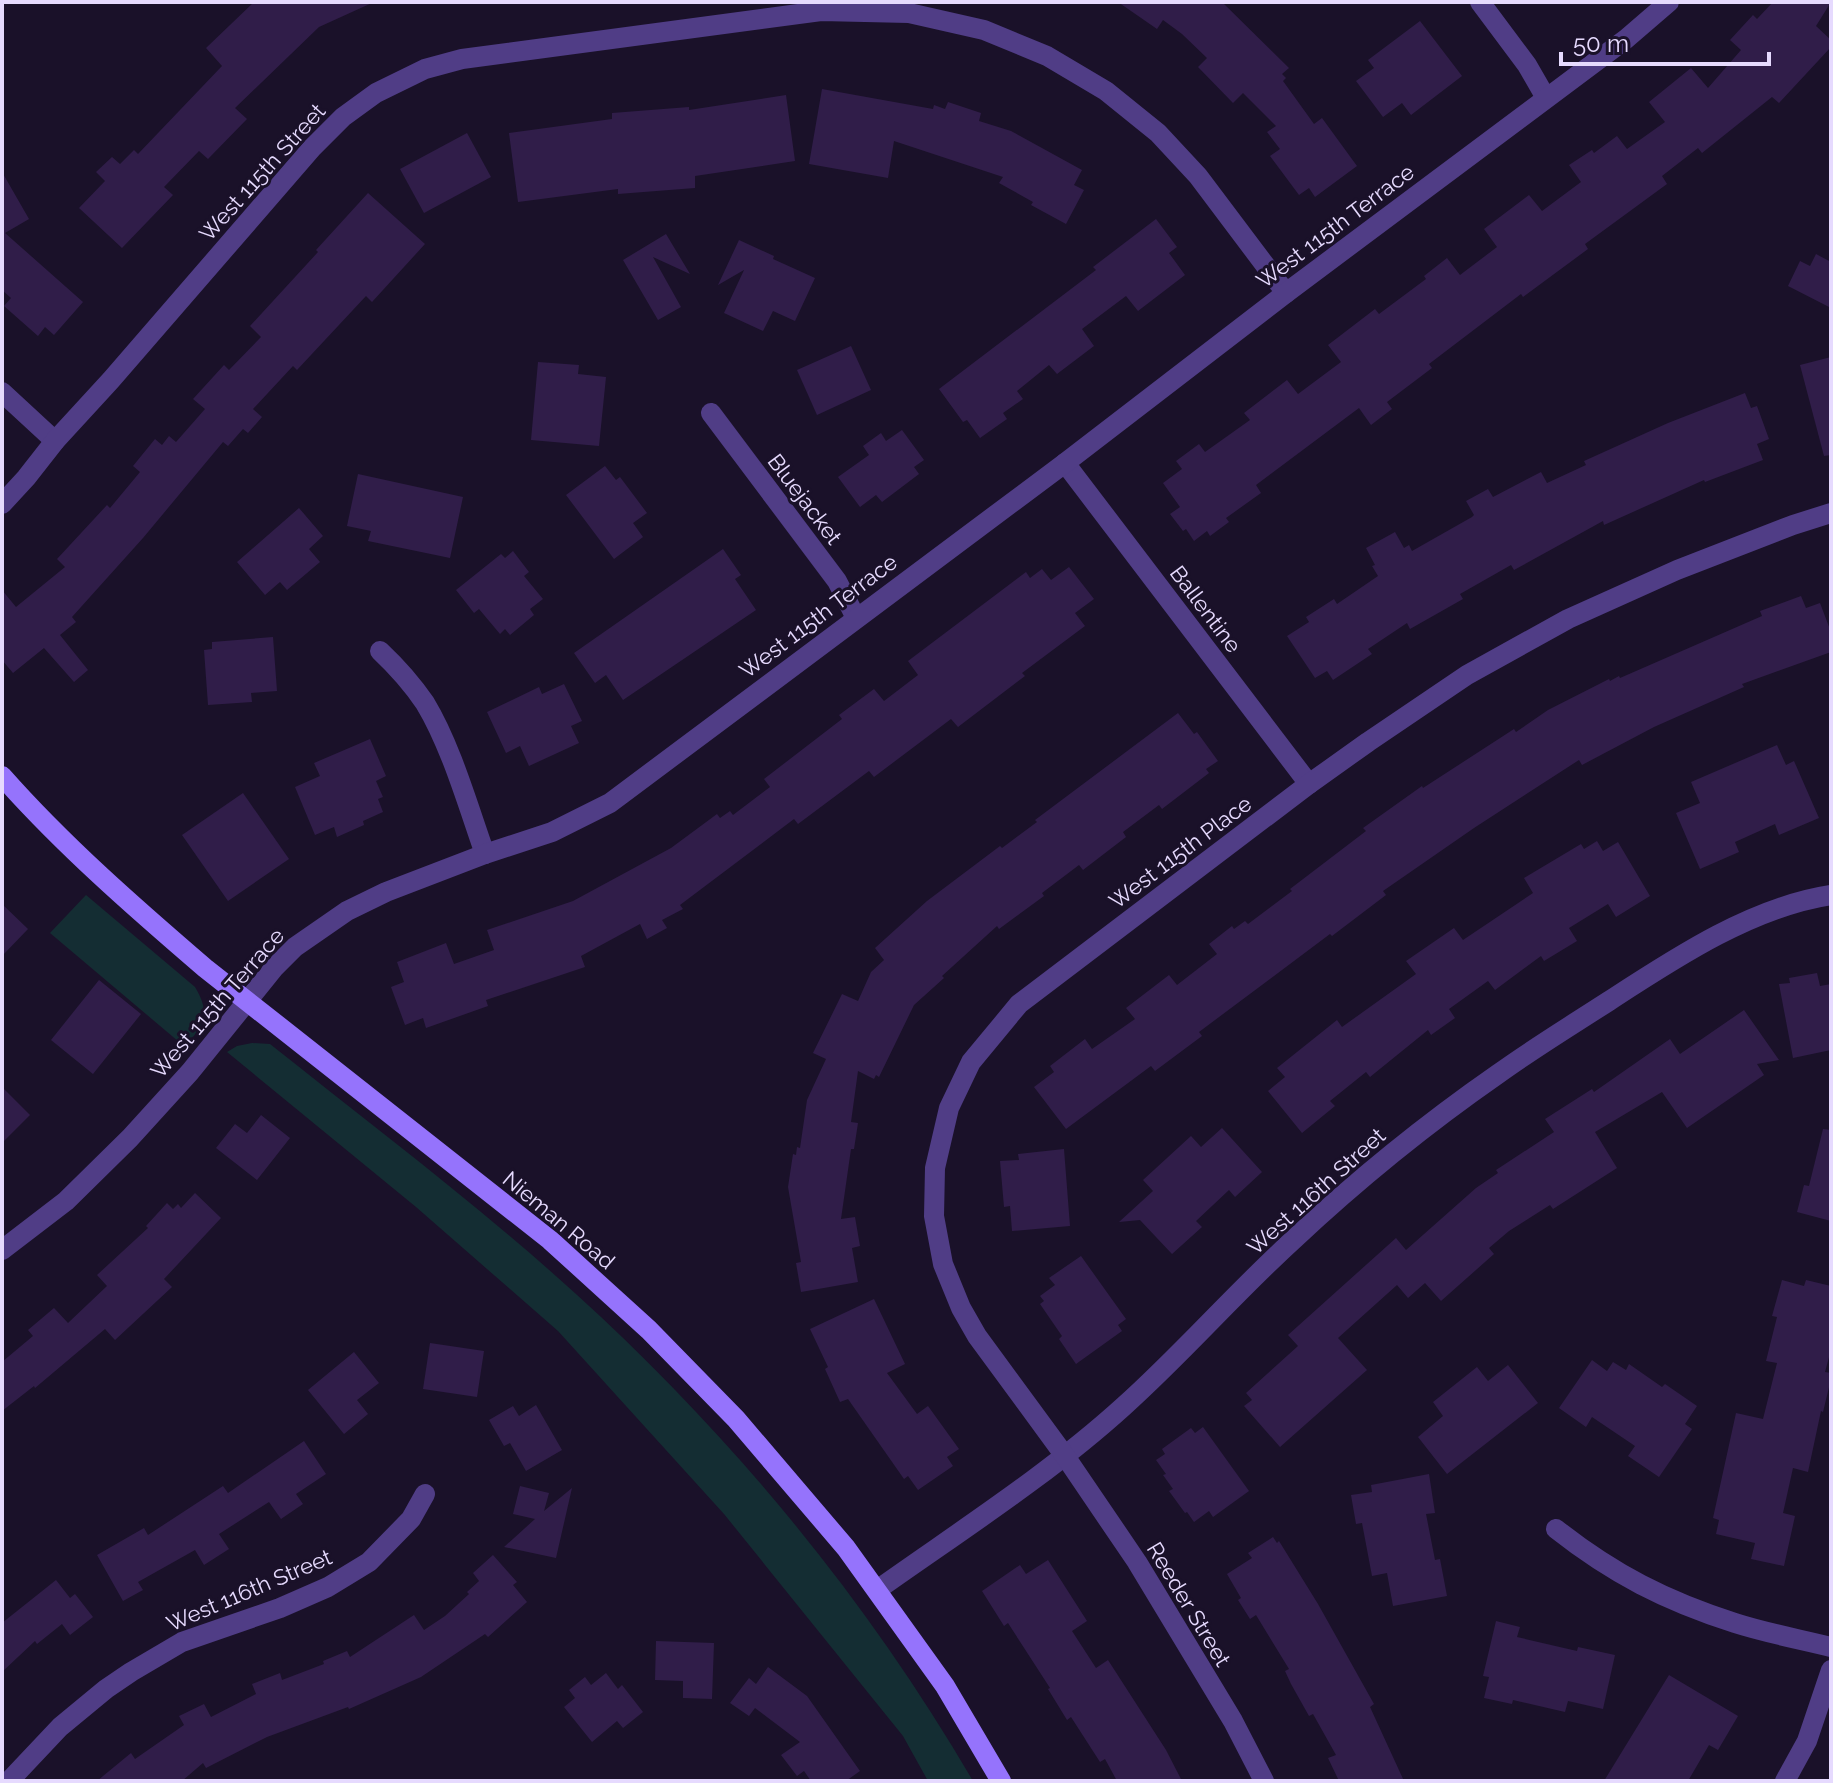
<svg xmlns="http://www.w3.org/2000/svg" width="1833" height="1783" font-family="Raleway,sans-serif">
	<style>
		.green { fill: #142d33 }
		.building { fill: #301d49 }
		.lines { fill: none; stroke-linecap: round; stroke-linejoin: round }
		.street { stroke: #503d86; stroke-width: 20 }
		.secondary { stroke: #9573fc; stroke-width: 20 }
		.labels { text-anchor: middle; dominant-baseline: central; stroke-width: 6; stroke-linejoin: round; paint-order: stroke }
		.street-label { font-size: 22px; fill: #e6dafe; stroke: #1a1129 }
	</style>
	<rect width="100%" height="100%" fill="#1a1129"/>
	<g class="green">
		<path d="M86,895l109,92c16,27 9,37 -10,60l-135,-114z"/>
		<path d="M252,1043l18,1c103,82 208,161 306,250 155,141 291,305 397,487h-45l-25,-45 -179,-222 -166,-183 -142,-124 -189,-155 10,-6z"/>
	</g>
	<g class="building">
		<polygon points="254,2 374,2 319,27 235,108 247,119 208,159 199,151 164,187 173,195 122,248 79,208 105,181 96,172 112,157 120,164 134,150 138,154 222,66 206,48"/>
		<polygon points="1118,2 1222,2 1289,68 1282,74 1286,78 1283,81 1314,124 1322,118 1357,166 1315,197 1309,188 1299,195 1270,156 1280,149 1267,132 1276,126 1243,93 1233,103 1198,67 1207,58 1182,34 1163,20 1157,29"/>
		<polygon points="1773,2 1831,2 1816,26 1831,40 1831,47 1779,103 1772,97 1702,153 1698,148 1662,176 1667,184 1585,244 1588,249 1523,297 1521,294 1429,364 1432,368 1387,402 1392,409 1371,425 1359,408 1256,485 1261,493 1226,518 1229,522 1210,536 1207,531 1194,541 1186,529 1183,531 1170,514 1180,507 1163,483 1182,469 1176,461 1199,444 1205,452 1250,420 1244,413 1287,380 1298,394 1341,362 1328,345 1375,309 1379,314 1426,279 1424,276 1447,258 1460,275 1497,247 1484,229 1529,195 1542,211 1581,182 1569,165 1592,150 1594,153 1617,136 1627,149 1665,122 1649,102 1691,68 1708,88 1741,50 1730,40 1753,15 1757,19"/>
		<polygon points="1420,21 1462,76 1411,115 1402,103 1383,117 1356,81 1374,68 1368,60"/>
		<polygon points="822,89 933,109 934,105 945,109 948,102 981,113 979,121 1011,131 1082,170 1074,185 1084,190 1066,224 1031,205 1033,202 999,183 1003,177 894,141 888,178 809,164"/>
		<polygon points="786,95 795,161 695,176 695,188 618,194 618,189 518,202 509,133 612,119 612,113 689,107 689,110"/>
		<polygon points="467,133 491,177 424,213 400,169"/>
		<polygon points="2,172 29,219 5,233 83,302 54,335 45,327 38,336 4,306 11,298 2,290"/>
		<polygon points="368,193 425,244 372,302 366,296 297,370 293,366 253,409 262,417 248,433 243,429 228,446 223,442 143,538 72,617 76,622 60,635 88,670 74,682 44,648 13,673 2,660 2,590 16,607 65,567 57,559 107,505 110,508 140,472 133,466 155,439 162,445 169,436 176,442 205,409 193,399 224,365 229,370 261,337 250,326 318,252 316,250"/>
		<polygon points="1156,219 1177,247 1169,253 1185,275 1138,311 1126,296 1082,329 1094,346 1057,374 1049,365 1017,391 1023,399 1003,413 1007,419 980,438 967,420 963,422 939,389 1096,270 1093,267"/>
		<polygon points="666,234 690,274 653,257 681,307 658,320 623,260"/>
		<polygon points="739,240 774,256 773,259 815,278 795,321 773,311 763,331 724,313 744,270 718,285"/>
		<polygon points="1816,254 1831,262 1831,308 1788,286 1800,261 1810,266"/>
		<polygon points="851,346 871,390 817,415 797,370"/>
		<polygon points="1831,357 1831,455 1824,456 1800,365"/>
		<polygon points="538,362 579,365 578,374 606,377 599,446 531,440"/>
		<polygon points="1745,393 1751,408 1757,406 1769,439 1757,444 1763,460 1705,482 1704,480 1604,525 1603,521 1514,570 1511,565 1460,594 1463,599 1410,629 1407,623 1368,649 1372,654 1333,680 1327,671 1315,678 1287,636 1309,622 1306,617 1334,599 1337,604 1378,576 1372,566 1375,565 1366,548 1395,532 1404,548 1409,545 1412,551 1472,517 1474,515 1466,501 1488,489 1493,497 1541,472 1547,483 1586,465 1584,461 1668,423"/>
		<polygon points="902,430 924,460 914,467 919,474 882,502 876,495 860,507 838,477 869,455 863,446 881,433 886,441"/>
		<polygon points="605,466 616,480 620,477 647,513 633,523 643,537 614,559 566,495"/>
		<polygon points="358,474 463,497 450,558 368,541 371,531 347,526"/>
		<polygon points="299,508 323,536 309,549 320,562 287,590 280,582 265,595 237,562"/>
		<polygon points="723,549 741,575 735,579 756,610 623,700 606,675 595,683 574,653"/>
		<polygon points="513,551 529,572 524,576 543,599 530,609 534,615 510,635 505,629 500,634 479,609 474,613 456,590 501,554 505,558"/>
		<polygon points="1069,567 1094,599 1075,613 1085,626 1022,673 1025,676 958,727 951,719 874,777 869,771 798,824 794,819 680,905 683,909 662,920 667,928 647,939 640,924 581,956 585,967 486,1000 488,1006 426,1028 423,1018 405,1025 391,987 404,982 397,962 446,943 454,964 494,950 487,930 573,901 671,848 717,814 720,818 730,811 733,815 770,787 764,779 842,719 839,715 874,689 884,701 918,675 908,661 1026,572 1030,578 1042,569 1051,580"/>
		<polygon points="1801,596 1806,608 1820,603 1831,632 1831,652 1742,684 1744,687 1654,727 1582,765 1579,760 1474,828 1383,891 1386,895 1332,936 1330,934 1199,1032 1202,1036 1155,1071 1151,1066 1066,1129 1034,1087 1054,1072 1050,1066 1085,1039 1092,1049 1135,1019 1126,1008 1169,975 1177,985 1217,954 1209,944 1232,926 1234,929 1245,921 1248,924 1292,891 1290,889 1366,831 1363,828 1422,786 1423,788 1514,729 1516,732 1548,710 1609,679 1610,681 1619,676 1620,678 1762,616 1760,611"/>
		<polygon points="273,637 277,691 251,693 252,702 208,705 204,650 212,649 212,642"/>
		<polygon points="564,684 582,721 571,726 579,743 529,766 520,746 506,753 487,712 539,687 542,694"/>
		<polygon points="1178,713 1194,734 1197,732 1218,761 1206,769 1209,773 1162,809 1159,805 1123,832 1126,837 1083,870 1079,865 1042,893 1044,896 999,929 997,926 942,976 944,978 914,1005 879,1077 876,1075 874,1079 858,1071 851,1122 858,1123 854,1149 851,1149 841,1219 855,1217 860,1246 852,1248 858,1282 801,1292 796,1263 801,1262 788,1187 793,1154 796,1155 797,1147 800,1148 807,1100 826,1059 813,1053 842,994 858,1001 871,972 884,960 875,948 927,901 1000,846 1002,848 1037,822 1035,820"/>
		<polygon points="370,739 386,776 376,781 383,797 378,799 383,812 363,821 364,825 337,837 334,827 315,835 295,787 320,776 314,763"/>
		<polygon points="1777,745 1786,765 1794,761 1819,818 1779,835 1775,824 1735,842 1739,852 1700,869 1676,813 1700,803 1691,782"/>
		<polygon points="243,793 289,859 228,901 182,835"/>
		<polygon points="1597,841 1603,851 1618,842 1650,896 1616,917 1608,904 1569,928 1577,941 1544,961 1541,956 1495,990 1488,981 1449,1009 1455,1018 1431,1035 1428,1030 1370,1077 1366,1072 1330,1101 1335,1106 1302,1133 1268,1091 1285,1077 1277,1068 1337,1020 1342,1027 1416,974 1406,961 1454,928 1463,940 1533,893 1524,878 1581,844 1584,849"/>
		<polygon points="2,904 28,929 2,956"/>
		<polygon points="1817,973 1820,986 1831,984 1831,1050 1793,1058 1779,984 1790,983 1789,978"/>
		<polygon points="99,980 141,1014 93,1074 51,1040"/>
		<polygon points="1744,1010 1779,1060 1757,1064 1764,1075 1687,1128 1662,1092 1595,1132 1617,1168 1553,1209 1550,1205 1509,1231 1489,1248 1494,1254 1441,1301 1425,1283 1408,1298 1397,1285 1338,1338 1367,1370 1280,1447 1244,1406 1252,1400 1246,1393 1298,1346 1288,1335 1396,1238 1406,1250 1476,1188 1498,1173 1496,1170 1554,1132 1545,1119 1592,1089 1594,1092 1670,1039 1680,1054"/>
		<polygon points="2,1087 30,1115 2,1143"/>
		<polygon points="261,1115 290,1138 257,1180 216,1148 235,1124 247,1133"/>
		<polygon points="1222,1128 1262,1172 1235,1197 1229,1190 1196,1221 1202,1227 1172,1254 1140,1220 1119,1222 1153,1191 1143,1180 1191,1136 1201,1147"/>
		<polygon points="1823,1129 1831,1130 1831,1221 1797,1212 1804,1185 1809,1186"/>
		<polygon points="1064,1149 1070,1226 1012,1231 1010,1206 1004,1207 1000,1161 1019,1160 1018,1154"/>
		<polygon points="195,1193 221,1218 164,1279 172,1287 115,1340 105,1329 35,1388 34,1386 2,1411 2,1362 33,1336 28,1330 54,1308 68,1323 107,1286 97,1275 148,1228 146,1226 167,1203 173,1209 178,1204 181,1208"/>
		<polygon points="1081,1256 1126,1319 1118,1325 1122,1331 1076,1364 1059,1339 1062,1336 1040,1304 1044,1301 1040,1296 1055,1285 1049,1278"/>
		<polygon points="1782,1280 1804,1286 1806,1280 1831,1286 1831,1350 1825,1372 1831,1373 1831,1379 1823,1412 1821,1411 1808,1472 1793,1468 1783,1513 1795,1516 1784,1566 1751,1559 1755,1543 1716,1534 1719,1520 1713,1518 1736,1413 1763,1419 1777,1363 1766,1361 1777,1317 1772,1316"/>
		<polygon points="874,1299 905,1364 887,1373 917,1414 928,1406 959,1449 947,1457 953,1466 918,1490 908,1476 904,1479 848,1399 840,1402 825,1369 828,1367 810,1329"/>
		<polygon points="430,1343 484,1351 477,1397 423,1389"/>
		<polygon points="354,1352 379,1383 357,1400 368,1414 344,1434 308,1390"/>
		<polygon points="1592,1360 1607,1371 1613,1362 1626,1370 1629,1364 1662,1387 1665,1384 1697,1406 1685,1424 1692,1429 1659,1477 1628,1456 1635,1446 1592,1417 1586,1427 1559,1408"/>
		<polygon points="1508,1365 1538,1403 1447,1474 1418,1437 1443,1416 1433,1402 1477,1367 1488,1381"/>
		<polygon points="536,1405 562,1450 526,1471 510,1443 504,1446 489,1420 513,1406 519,1416"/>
		<polygon points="1203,1427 1249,1491 1213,1517 1209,1511 1194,1522 1187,1512 1185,1513 1169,1491 1173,1489 1163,1475 1166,1474 1156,1460 1165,1454 1162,1449 1191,1428 1195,1433"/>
		<polygon points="304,1441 326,1474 296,1494 303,1504 281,1519 269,1502 219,1534 229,1549 204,1565 195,1550 138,1582 143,1590 123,1601 97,1555 144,1528 148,1535 223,1486 228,1493"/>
		<polygon points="1429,1474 1435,1513 1426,1514 1435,1560 1440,1559 1447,1596 1393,1606 1387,1573 1372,1576 1362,1523 1356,1524 1351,1495 1372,1492 1371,1485"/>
		<polygon points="520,1486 549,1493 544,1511 572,1488 556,1558 504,1547 535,1519 513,1514"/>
		<polygon points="1273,1537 1277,1543 1279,1541 1318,1604 1374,1704 1370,1707 1404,1781 1339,1781 1328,1758 1336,1755 1313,1714 1309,1716 1291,1684 1285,1671 1289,1669 1256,1615 1250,1619 1238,1600 1241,1598 1227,1574 1252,1558 1248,1553"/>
		<polygon points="493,1555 517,1582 513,1585 527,1602 488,1637 485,1634 421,1677 349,1709 348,1707 267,1737 206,1768 203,1763 182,1781 97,1781 131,1753 135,1759 184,1725 179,1716 204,1704 211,1717 256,1694 252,1684 280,1673 282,1680 324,1664 323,1661 347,1651 350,1657 414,1615 424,1630 445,1616 469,1594 467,1592 479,1581 473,1573"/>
		<polygon points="1048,1560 1087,1621 1072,1631 1096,1668 1108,1660 1166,1750 1182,1781 1117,1781 1105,1759 1100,1762 1071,1717 1067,1720 1048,1689 1050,1688 1008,1623 1004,1626 982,1591 1020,1565 1026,1574"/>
		<polygon points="56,1580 70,1598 75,1594 93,1617 70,1635 62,1624 37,1644 35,1641 2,1672 2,1623"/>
		<polygon points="1496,1621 1520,1627 1517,1637 1577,1651 1578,1647 1615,1655 1603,1709 1568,1701 1565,1712 1513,1700 1512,1704 1484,1698 1489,1677 1483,1676"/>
		<polygon points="656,1641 714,1643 712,1699 683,1698 683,1681 655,1680"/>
		<polygon points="768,1667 807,1696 860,1771 846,1781 811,1781 804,1771 797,1776 781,1755 800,1742 755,1708 749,1716 730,1703 749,1678 756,1684"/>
		<polygon points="606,1673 618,1689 622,1685 643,1712 623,1728 617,1721 592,1742 564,1707 575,1698 569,1690 585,1677 591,1685"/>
		<polygon points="1669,1675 1738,1716 1718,1750 1709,1745 1688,1781 1604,1781"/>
	</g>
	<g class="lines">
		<g class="street">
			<polyline points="1480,2 1527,65 1546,98"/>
			<polyline points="2,392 55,441"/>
			<polyline points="711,413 837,581 856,618"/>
			<polyline points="1065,463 1309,784"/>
			<polyline points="2,504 26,478 55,441 111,380 312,148 343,117 376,93 425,69 462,59 821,11 909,13 984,30 1047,56 1106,91 1158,133 1198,176 1286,293"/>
			<path d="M380,651c17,16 32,33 45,52 26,43 43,103 60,151"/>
			<polyline points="2,1250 66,1201 130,1138 190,1072 274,968 295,947 347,911 386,892 485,854 552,832 610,803 1065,463 1286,293 1626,39 1669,2"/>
			<path d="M1556,1529c57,45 110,72 179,94 31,10 64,16 96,24"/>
			<path d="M877,1590c83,-59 171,-115 247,-184 58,-52 110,-112 168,-165 64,-60 134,-117 206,-167 36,-26 74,-49 111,-73 66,-43 143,-94 222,-106"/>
			<polyline points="9,1781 60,1727 106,1689 131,1672 182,1642 280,1608 328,1587 369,1562 411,1519 425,1494"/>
			<polyline points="1264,1781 1233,1721 1137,1562 1065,1456 977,1336 961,1308 943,1264 934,1216 935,1168 949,1108 971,1062 1019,1004 1309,784 1368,742 1467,675 1568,619 1677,570 1793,525 1831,513"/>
			<polyline points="1785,1781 1807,1741 1831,1670"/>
		</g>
		<path class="secondary" d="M2,776c61,69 132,131 203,192l345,272 99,90 87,89 110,129 99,138 56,95"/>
	</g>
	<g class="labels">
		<g class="street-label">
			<text transform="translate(262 172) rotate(-48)">West 115th Street</text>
			<text transform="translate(1335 226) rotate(-37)">West 115th Terrace</text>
			<text transform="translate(805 499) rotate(53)">Bluejacket</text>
			<text transform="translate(1206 609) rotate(53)">Ballentine</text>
			<text transform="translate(818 616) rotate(-37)">West 115th Terrace</text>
			<text transform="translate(1180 852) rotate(-37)">West 115th Place</text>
			<text transform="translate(217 1003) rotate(-49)">West 115th Terrace</text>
			<text transform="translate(1316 1191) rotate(-42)">West 116th Street</text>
			<text transform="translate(559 1220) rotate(40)">Nieman Road</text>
			<text transform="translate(249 1590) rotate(-23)">West 116th Street</text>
			<text transform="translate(1189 1604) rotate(59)">Reeder Street</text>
		</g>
	</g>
	<rect width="1833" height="1783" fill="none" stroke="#e6dafe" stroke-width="8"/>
	<path d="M1561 52v12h208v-12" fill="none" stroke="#e6dafe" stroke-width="4"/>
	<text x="1573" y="52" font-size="24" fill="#e6dafe" stroke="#1a1129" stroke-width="6" paint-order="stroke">50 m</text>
</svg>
